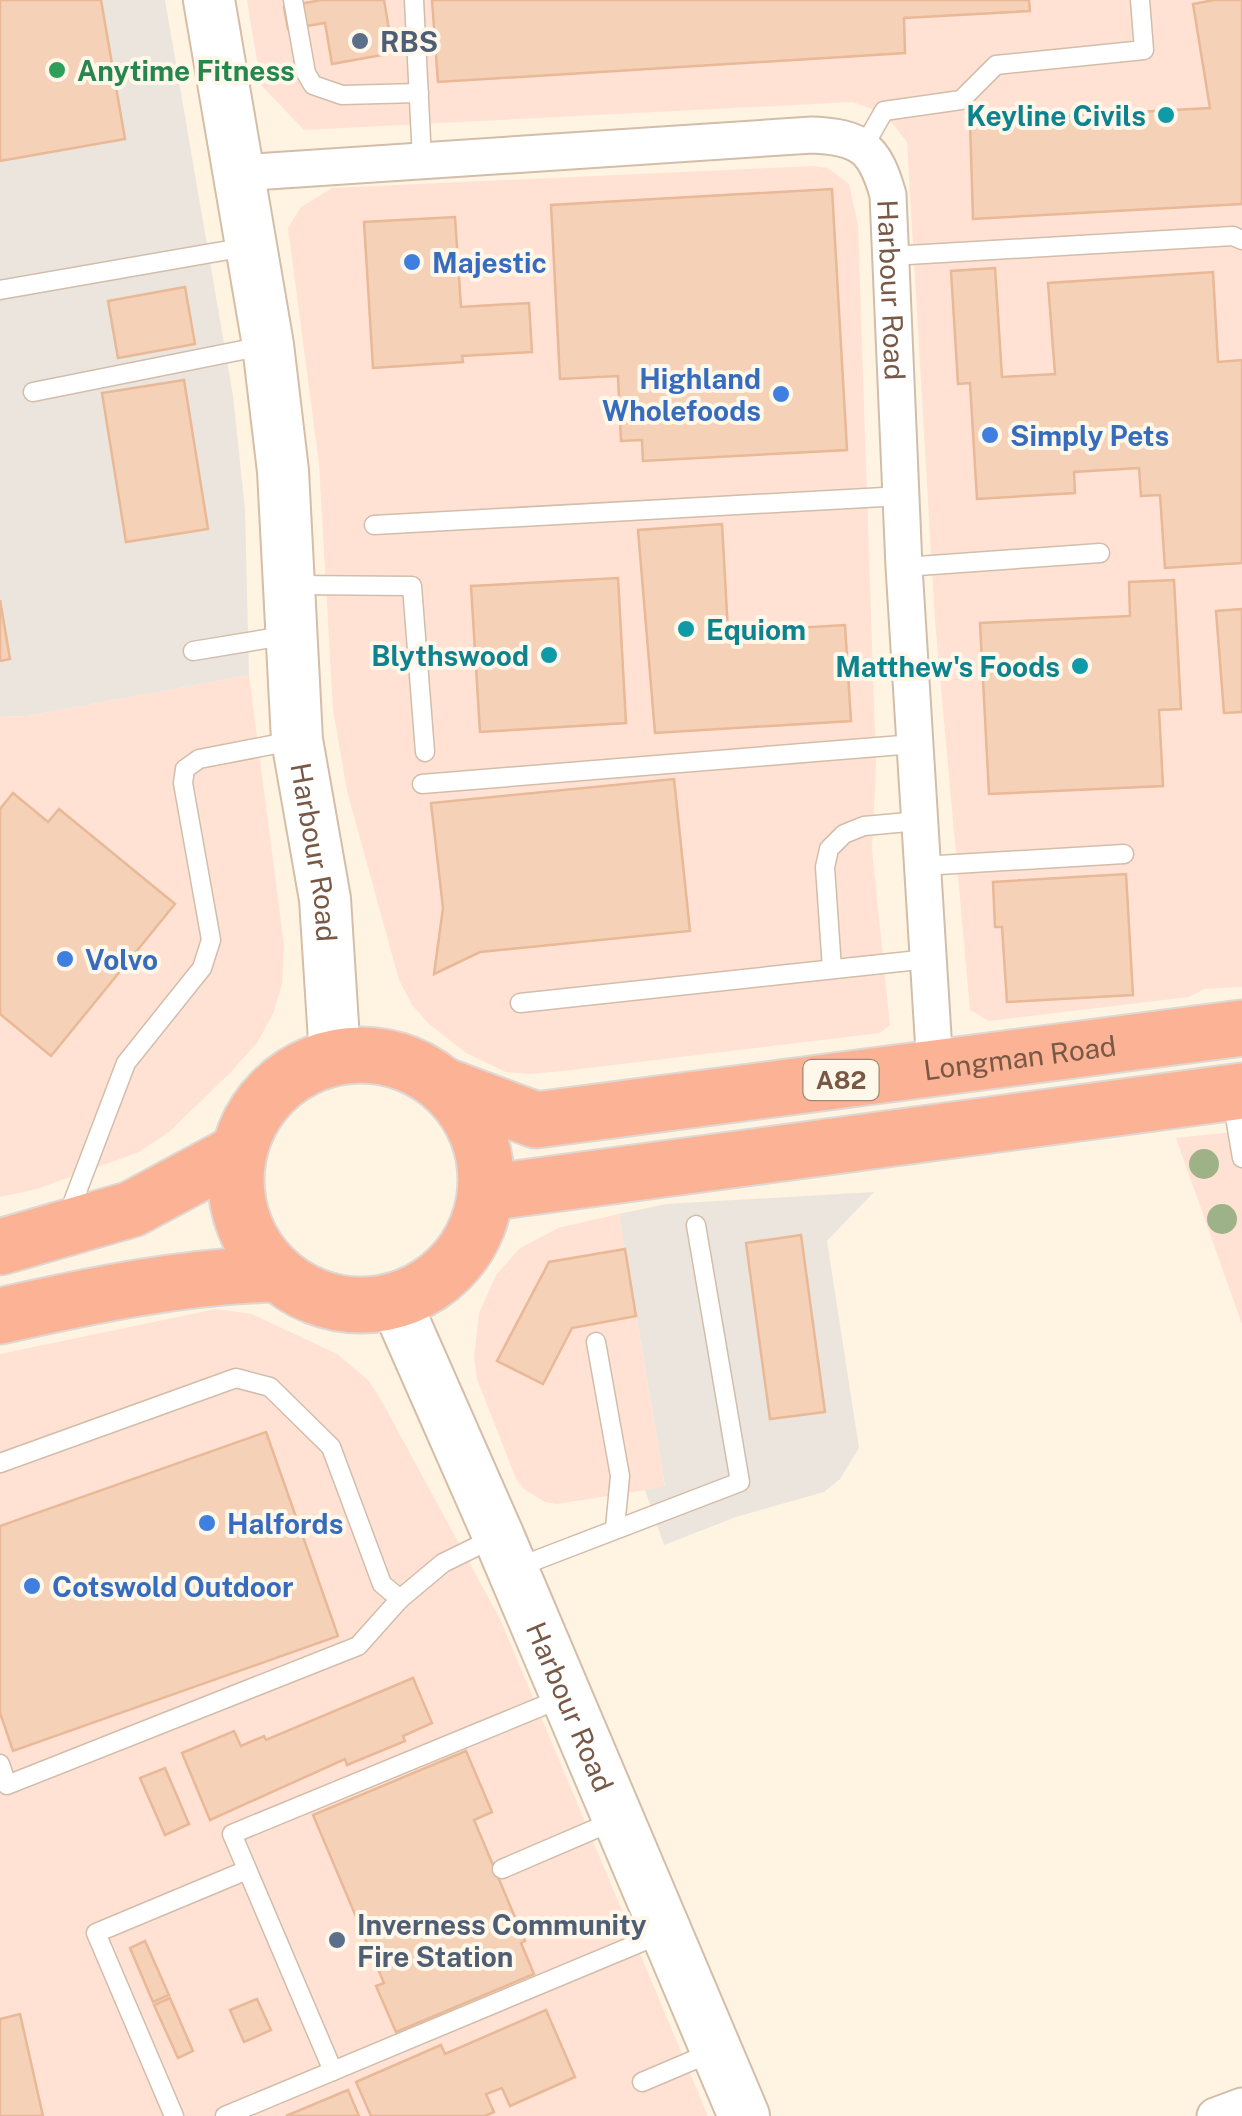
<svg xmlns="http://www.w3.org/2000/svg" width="1242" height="2116" font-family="'Public Sans',sans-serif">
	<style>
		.commercial { fill: #ffe2d4 }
		.industrial { fill: #ece5dd }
		.building { fill: #f5d2b7; stroke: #e9b896; stroke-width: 2.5 }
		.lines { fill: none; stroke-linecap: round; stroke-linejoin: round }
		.lane-casing { stroke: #d2bdaa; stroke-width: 21 }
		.street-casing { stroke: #d2bdaa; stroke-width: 39 }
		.secondary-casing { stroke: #d5bda7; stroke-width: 54 }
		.highway-casing { stroke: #ded7d3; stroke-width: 59 }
		.lane { stroke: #fff; stroke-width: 18 }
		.street { stroke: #fff; stroke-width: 35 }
		.secondary { stroke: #fff; stroke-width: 50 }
		.highway { stroke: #fcb294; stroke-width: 55 }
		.tree { fill: #9db387 }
		.service-dot { fill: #5c6f8a; stroke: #fff7e9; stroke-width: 4 }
		.leisure-dot { fill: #2e9e5b; stroke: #fff7e9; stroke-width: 4 }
		.culture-dot { fill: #0f9aa8; stroke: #fff7e9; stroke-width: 4 }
		.shop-dot { fill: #3f7fe0; stroke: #fff7e9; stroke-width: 4 }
		.labels { text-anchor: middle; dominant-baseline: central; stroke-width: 8; stroke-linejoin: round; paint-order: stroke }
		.shield { fill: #fff7e9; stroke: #a08877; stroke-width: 2.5 }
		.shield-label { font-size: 25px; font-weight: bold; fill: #775946 }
		.service-label { font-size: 28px; font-weight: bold; fill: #4e5e75; stroke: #fff7e9; text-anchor: start }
		.leisure-label { font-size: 28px; font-weight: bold; fill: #27864d; stroke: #fff7e9; text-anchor: start }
		.culture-label { font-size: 28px; font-weight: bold; fill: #0d838f; stroke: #fff7e9; text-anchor: end }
		.shop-label { font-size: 28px; font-weight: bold; fill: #366cbe; stroke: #fff7e9; text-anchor: start }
		.street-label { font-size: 28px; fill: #775946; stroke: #fff7e9 }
	</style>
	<rect width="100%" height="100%" fill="#fef4e1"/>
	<g class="commercial">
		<polygon points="247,0 1242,0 1242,987 1204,989 1189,997 989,1021 970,1010 935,621 907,142 894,125 877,111 853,102 304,130 261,85"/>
		<polygon points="813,166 828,168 849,184 858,225 876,764 872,850 890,1025 880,1033 563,1071 530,1074 506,1072 466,1053 429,1024 412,1005 399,980 347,791 333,709 319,464 288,228 301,207 332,188"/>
		<polygon points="249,675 284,945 282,984 273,1014 257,1043 230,1073 169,1132 139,1152 37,1189 0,1197 0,717 27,716"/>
		<polygon points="1242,1131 1242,1324 1176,1138"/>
		<polygon points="619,1214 665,1487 557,1504 545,1502 524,1489 516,1479 477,1379 474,1357 479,1313 496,1275 520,1248 558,1228"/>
		<polygon points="216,1309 252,1314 337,1354 368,1380 380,1398 501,1621 708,2116 0,2116 0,1354"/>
	</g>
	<g class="industrial">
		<polygon points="0,0 165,0 233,396 245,509 249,675 27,716 0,717"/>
		<polygon points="874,1192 827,1241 859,1448 840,1479 824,1492 736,1517 664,1545 645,1490 665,1486 619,1214 666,1204"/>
	</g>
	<g class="building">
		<polygon points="0,0 101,0 125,139 0,161"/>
		<polygon points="321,0 384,0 393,53 332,64 325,23 288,29 284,7"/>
		<polygon points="432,0 1029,0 1030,11 904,18 905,53 438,82"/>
		<polygon points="1214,0 1242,0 1242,204 973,219 970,121 1210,108 1193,4"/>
		<polygon points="832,189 847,450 643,461 642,440 621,441 618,376 560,379 551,205"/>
		<polygon points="455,217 461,307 529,303 532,352 462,356 463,362 373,368 364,222"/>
		<polygon points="995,268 1002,377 1055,374 1048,283 1213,272 1218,362 1242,360 1242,563 1165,568 1160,495 1141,496 1139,468 1074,472 1075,493 977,499 970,383 958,384 951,271"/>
		<polygon points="185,287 195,344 118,358 108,301"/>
		<polygon points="184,380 208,529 126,542 102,393"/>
		<polygon points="722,524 728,632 845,625 851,721 655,733 638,530"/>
		<polygon points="618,578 626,723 480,732 471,586"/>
		<polygon points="1174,580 1181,709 1159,710 1163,786 989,794 980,623 1130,616 1129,582"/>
		<polygon points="0,600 10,659 0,661"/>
		<polygon points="1242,609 1242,712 1224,713 1216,611"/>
		<polygon points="674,779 690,931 480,952 434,974 443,908 431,803"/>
		<polygon points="13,793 48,822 59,809 175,904 51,1056 0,1014 0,809"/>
		<polygon points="1126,874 1133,995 1007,1002 1002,927 995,927 993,882"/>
		<polygon points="801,1235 825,1412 770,1419 746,1243"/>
		<polygon points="625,1249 636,1316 572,1328 543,1384 497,1361 549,1262"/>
		<polygon points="266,1432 338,1636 13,1751 0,1713 0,1526"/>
		<polygon points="413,1678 432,1723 403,1736 405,1741 347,1765 345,1759 210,1820 182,1753 234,1731 241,1746 264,1736 266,1740"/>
		<polygon points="466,1751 492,1812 474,1820 525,1941 521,1943 534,1974 396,2032 376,1986 384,1983 313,1815"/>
		<polygon points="165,1768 189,1824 165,1835 140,1778"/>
		<polygon points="145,1941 169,1995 153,2002 130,1948"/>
		<polygon points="170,1998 193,2051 178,2058 154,2005"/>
		<polygon points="257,1999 271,2030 244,2042 230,2010"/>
		<polygon points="546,2010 575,2077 510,2106 502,2088 486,2094 494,2112 485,2116 371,2116 356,2082 441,2045 445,2054"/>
		<polygon points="20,2014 43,2116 0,2116 0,2019"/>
		<polygon points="348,2090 359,2116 286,2116"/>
	</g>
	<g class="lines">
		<defs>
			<g id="lane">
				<polyline points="293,0 306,73 313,85 342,95 419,93"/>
				<polyline points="414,0 422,159"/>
				<polyline points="864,146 884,111 961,100 996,65 1144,50 1140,0"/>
				<polyline points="891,256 1233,236 1242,240"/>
				<polyline points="0,290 246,247"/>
				<polyline points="33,392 263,346"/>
				<polyline points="374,525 902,496"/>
				<polyline points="904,567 1100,553"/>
				<polyline points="293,585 412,586 425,752"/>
				<polyline points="193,651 290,635"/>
				<polyline points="422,784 914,744"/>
				<polyline points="922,866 1124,854"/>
				<polyline points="832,969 825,867 829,849 844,834 864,826 919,821"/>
				<polyline points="520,1003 928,959"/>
				<polyline points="1232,1099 1242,1158"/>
				<polyline points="68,1215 126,1063 202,968 211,940 183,783 185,769 199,759 297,740"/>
				<polyline points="596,1342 620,1476 615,1528"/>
				<polyline points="0,1463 236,1378 270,1387 331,1447 382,1584 400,1599 443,1563 494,1538"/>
				<polyline points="513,1569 740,1482 696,1225"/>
				<polyline points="0,1764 7,1785 358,1646 400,1599"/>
				<polyline points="502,1869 616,1820"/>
				<polyline points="333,2071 232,1834 562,1698"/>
				<polyline points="642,2082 715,2051"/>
				<polyline points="174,2116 96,1933 247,1870"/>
				<polyline points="225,2116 661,1934"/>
			</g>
			<g id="street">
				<path id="s1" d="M238,173l574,-38c49,2 63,13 76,60l16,372 31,501"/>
				<polyline points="1215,2116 1242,2106"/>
			</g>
			<g id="secondary">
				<path id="s2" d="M209,0l59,345 15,126 14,269 28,159 10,157"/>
				<path id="s3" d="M395,1301l103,234 246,581"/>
			</g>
			<g id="highway">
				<circle cx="361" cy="1180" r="125"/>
				<path id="s4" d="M445,1086l91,34 706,-92"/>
				<polyline points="486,1193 1242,1091"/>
				<polyline points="0,1247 132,1209 238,1152"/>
				<path d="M0,1316c93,-21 183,-40 278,-42"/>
			</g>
		</defs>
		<use href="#lane" class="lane-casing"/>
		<use href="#street" class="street-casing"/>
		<use href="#secondary" class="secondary-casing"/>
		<use href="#highway" class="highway-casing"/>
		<use href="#lane" class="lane"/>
		<use href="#street" class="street"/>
		<use href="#secondary" class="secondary"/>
		<use href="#highway" class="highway"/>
	</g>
	<g class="tree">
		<circle cx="1204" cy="1164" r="15"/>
		<circle cx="1222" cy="1219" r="15"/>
	</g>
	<g class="service-dot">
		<circle cx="360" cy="41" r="10"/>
		<circle cx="337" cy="1940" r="10"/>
	</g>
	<circle class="leisure-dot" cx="57" cy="70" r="10"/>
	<g class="culture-dot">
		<circle cx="1166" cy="115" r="10"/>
		<circle cx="686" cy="629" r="10"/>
		<circle cx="549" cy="655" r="10"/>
		<circle cx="1080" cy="666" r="10"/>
	</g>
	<g class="shop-dot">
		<circle cx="412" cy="262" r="10"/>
		<circle cx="781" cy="394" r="10"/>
		<circle cx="990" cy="435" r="10"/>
		<circle cx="65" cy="959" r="10"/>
		<circle cx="207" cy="1523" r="10"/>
		<circle cx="32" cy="1586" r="10"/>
	</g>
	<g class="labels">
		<rect class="shield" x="803.5" y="1060" width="75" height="40" rx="8"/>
		<g class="shield-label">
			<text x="841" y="1080">A82</text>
		</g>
		<g class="service-label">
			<text x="380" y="41">RBS</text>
			<text x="357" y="1924">Inverness Community<tspan x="357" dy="32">Fire Station</tspan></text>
		</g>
		<g class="leisure-label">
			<text x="77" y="70">Anytime Fitness</text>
		</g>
		<g class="culture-label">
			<text x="1146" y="115">Keyline Civils</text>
			<text x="706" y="629" text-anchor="start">Equiom</text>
			<text x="529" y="655">Blythswood</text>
			<text x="1060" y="666">Matthew's Foods</text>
		</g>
		<g class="shop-label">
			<text x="432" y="262">Majestic</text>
			<text x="761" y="378" text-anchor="end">Highland<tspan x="761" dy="32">Wholefoods</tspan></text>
			<text x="1010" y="435">Simply Pets</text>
			<text x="85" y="959">Volvo</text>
			<text x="227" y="1523">Halfords</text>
			<text x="52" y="1586">Cotswold Outdoor</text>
		</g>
		<g class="street-label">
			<text stroke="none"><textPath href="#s1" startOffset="778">Harbour Road</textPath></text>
			<text stroke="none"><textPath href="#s2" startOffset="860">Harbour Road</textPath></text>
			<text stroke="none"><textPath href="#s4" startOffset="585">Longman Road</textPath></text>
			<text stroke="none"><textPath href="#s3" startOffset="442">Harbour Road</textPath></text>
		</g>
	</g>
</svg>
